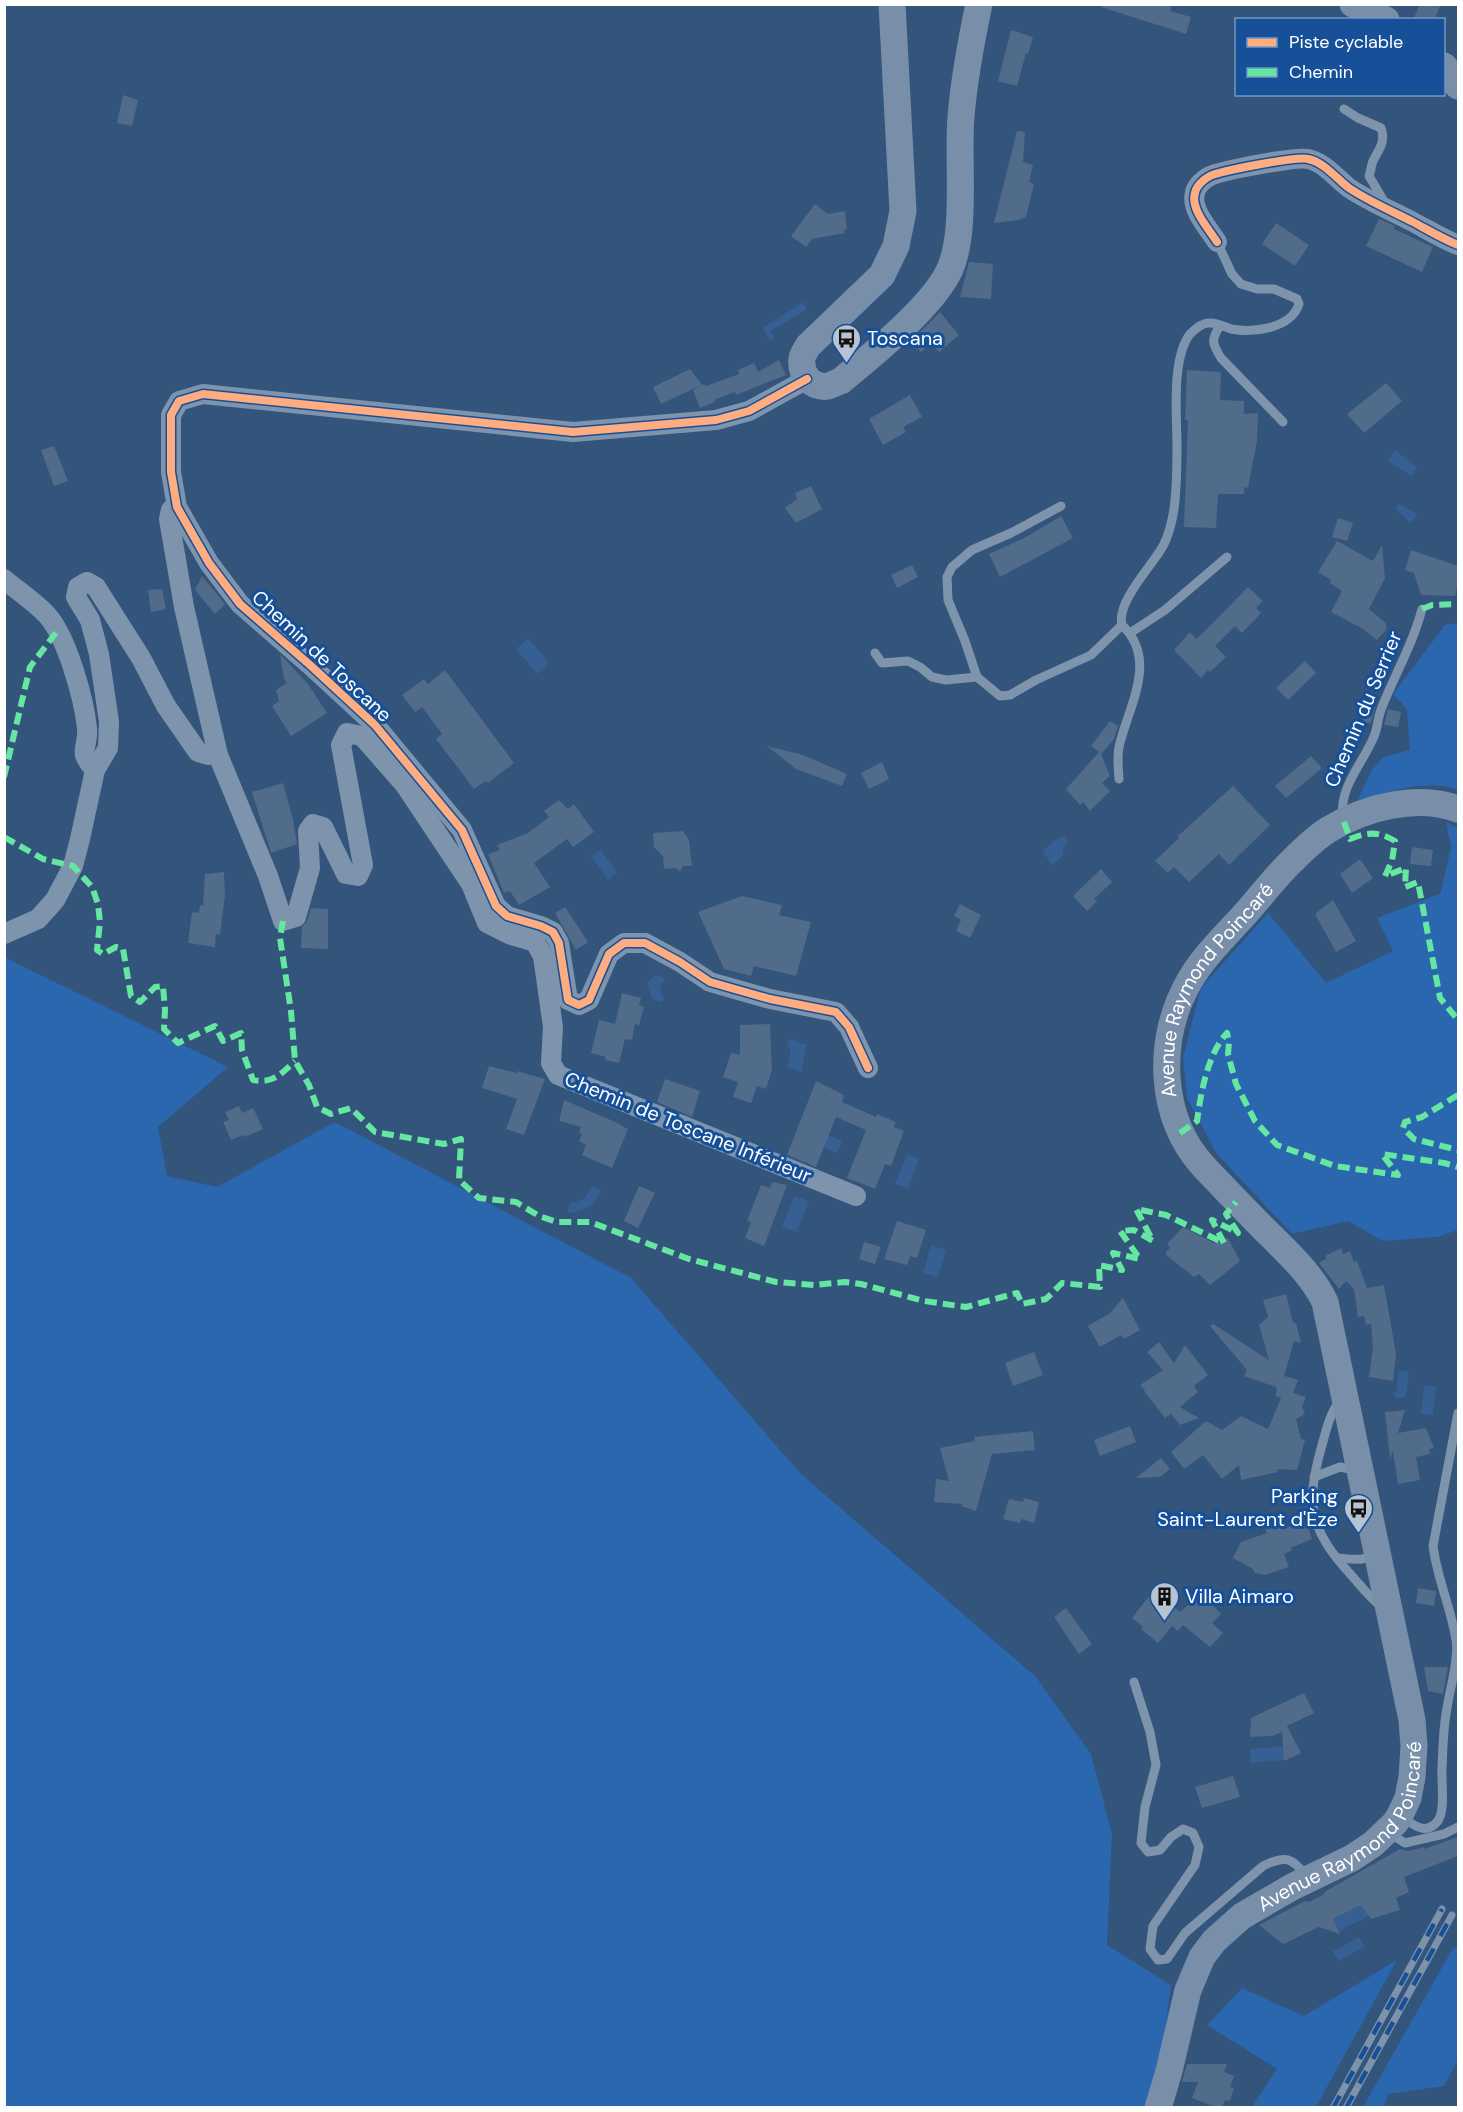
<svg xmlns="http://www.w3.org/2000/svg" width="1463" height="2112" font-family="'DM Sans',sans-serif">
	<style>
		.green { fill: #2a67af }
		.water { fill: #365f93 }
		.building { fill: #516b8a }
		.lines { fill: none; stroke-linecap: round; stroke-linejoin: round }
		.lane { stroke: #7e94ad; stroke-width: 9 }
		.street { stroke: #7e94ad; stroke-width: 20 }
		.secondary { stroke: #798fa9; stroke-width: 27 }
		.rail-casing { stroke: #7d93ab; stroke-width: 7 }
		.rail { stroke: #155099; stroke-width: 4.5; stroke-dasharray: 14; stroke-linecap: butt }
		.quiet { stroke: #66e7a1; stroke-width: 6; stroke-dasharray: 12 6; stroke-linecap: butt }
		.cycleway-casing { stroke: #155099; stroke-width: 11 }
		.cycleway { stroke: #ffac80; stroke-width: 8 }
		.labels { text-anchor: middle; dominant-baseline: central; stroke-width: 6; stroke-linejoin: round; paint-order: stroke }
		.poi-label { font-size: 20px; fill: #fff; stroke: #155099; text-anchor: start }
		.street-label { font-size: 20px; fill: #fff; stroke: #155099 }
	</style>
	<rect width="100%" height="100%" fill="#33547b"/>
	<g class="green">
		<path d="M1458,623v167c-32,-12 -69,2 -101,11l15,-31 11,-13 27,-7 -3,-41 -14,-15 52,-69z"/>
		<polygon points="1446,822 1458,828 1458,1230 1437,1237 1383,1241 1348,1221 1292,1234 1217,1154 1187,1098 1183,1058 1201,988 1268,913 1326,983 1393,951 1377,918 1440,894 1451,848"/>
		<polygon points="4,957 228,1067 158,1127 167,1176 217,1187 335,1122 631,1278 800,1473 1036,1677 1091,1754 1112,1834 1107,1945 1171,1985 1165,2032 1148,2107 5,2107"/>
		<polygon points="1453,1948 1458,1948 1458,2060 1444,2086 1388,2094 1384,2107 1363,2107"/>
		<polygon points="1397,1960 1316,2107 1252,2107 1277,2069 1207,2025 1242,1988 1304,2016"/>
	</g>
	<g class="water">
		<polygon points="803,302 807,309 771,331 774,338 770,341 763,328"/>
		<polygon points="1395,450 1418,468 1411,476 1388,461"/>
		<polygon points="1399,504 1418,514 1411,523 1395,509"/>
		<polygon points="528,638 549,663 537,674 516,649"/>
		<path d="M1061,836l4,1 2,4c-1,6 -5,9 -4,15l-11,9 -9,-13 1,-3z"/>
		<polygon points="601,850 617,873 608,880 591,856"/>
		<polygon points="657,975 665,979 660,988 664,999 660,1002 652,999 647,985 650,979"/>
		<polygon points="790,1039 807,1045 801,1072 787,1067 791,1051 787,1046"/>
		<polygon points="818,1131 842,1141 837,1153 813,1143"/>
		<polygon points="907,1154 919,1159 908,1188 895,1184"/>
		<path d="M593,1187l8,4c-7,15 -17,21 -33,22l1,-9 15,-5z"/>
		<polygon points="794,1196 809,1201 797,1232 782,1227"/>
		<polygon points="931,1245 946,1250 938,1277 923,1273"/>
		<polygon points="1398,1370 1409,1372 1406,1396 1397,1399 1393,1394 1397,1390"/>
		<polygon points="1424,1385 1436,1387 1433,1415 1421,1414"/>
		<polygon points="1283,1746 1284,1760 1251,1763 1250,1749"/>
		<polygon points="1363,1904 1369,1916 1339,1931 1333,1919"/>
		<polygon points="1359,1937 1365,1947 1338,1961 1333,1951"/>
	</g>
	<g class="building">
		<polygon points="1101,4 1172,4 1170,11 1191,17 1186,34 1101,7"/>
		<polygon points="1420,4 1441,4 1434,20 1413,20"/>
		<polygon points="1011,30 1033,37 1028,54 1026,53 1017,86 998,81"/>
		<polygon points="123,95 138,100 132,126 117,123"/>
		<polygon points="1017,131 1025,132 1023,162 1033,165 1029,182 1034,184 1026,217 1019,220 994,223"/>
		<polygon points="815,204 828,214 845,211 847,229 844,230 845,233 812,239 806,247 791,236"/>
		<polygon points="1379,219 1395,226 1394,229 1433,247 1422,272 1366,246"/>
		<polygon points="1276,223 1309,245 1295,266 1262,244"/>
		<polygon points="969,262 993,264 991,299 960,297"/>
		<polygon points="940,312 959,335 939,352 931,343 921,352 912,340"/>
		<polygon points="779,360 786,375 736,395 735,392 714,400 715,402 700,408 693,390 704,384 706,386 739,374 738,370 754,363 758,372"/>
		<polygon points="690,369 702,385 661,404 653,387"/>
		<polygon points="1187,370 1221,372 1220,400 1244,401 1244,414 1258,413 1257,441 1248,488 1244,487 1244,494 1218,494 1216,528 1184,527 1188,420 1185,420"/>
		<polygon points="1386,383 1402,401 1364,433 1347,414"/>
		<polygon points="910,395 922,417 903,427 906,432 883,445 869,419"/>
		<polygon points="54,446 68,481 54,486 41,450"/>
		<polygon points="811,486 822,509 796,523 785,508 797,499 795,493"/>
		<polygon points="1061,516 1073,538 1000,577 989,554 1026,537"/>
		<polygon points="1338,518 1353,523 1347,541 1332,537"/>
		<polygon points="1337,541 1373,561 1382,545 1385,578 1369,609 1386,623 1386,630 1377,640 1363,629 1331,612 1342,591 1330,583 1331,580 1318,572"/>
		<polygon points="1411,550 1458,566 1458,584 1455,596 1421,595 1414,573 1405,570"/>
		<polygon points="912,565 918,577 897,588 891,575"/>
		<polygon points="202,576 225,604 215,614 195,590"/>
		<polygon points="1248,587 1263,601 1256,608 1261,613 1242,633 1235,626 1215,646 1226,657 1210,672 1208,670 1201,678 1174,650 1190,632 1196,639 1203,633"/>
		<polygon points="162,589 166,609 151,612 148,590"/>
		<polygon points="280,654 308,684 327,713 291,736 272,706 279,701 276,690 287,683 284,679"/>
		<polygon points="1305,661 1316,673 1288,700 1276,688"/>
		<polygon points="445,670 514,763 488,783 486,781 474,789 436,739 442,734 422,707 415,712 402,695 424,679 428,684"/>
		<polygon points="1367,706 1375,707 1371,723 1365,723 1360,715"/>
		<polygon points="1388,709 1401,712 1398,727 1384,725"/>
		<polygon points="1110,721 1118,726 1114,739 1101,754 1110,776 1102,783 1110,791 1090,811 1083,802 1080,805 1066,789 1099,752 1091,746"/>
		<polygon points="767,746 803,755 847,774 842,786 796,769"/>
		<polygon points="1311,756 1322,768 1286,798 1275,786"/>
		<polygon points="882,762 889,779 869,789 861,773"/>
		<polygon points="283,783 293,819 297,844 271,853 252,792"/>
		<polygon points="1233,786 1270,825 1229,865 1219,854 1189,882 1174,867 1168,873 1155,861 1179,838 1178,836"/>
		<polygon points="559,800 568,809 574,804 594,832 573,847 567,839 534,863 550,887 519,905 510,891 504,893 488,854 500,850 497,845 528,833 549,817 544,811"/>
		<polygon points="683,831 689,840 692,866 683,866 680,871 676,868 664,869 663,856 654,847 653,833"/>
		<polygon points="1412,847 1433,850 1431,866 1410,864"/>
		<polygon points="1360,859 1373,878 1352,893 1340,874"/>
		<polygon points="1101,869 1112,882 1094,899 1097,901 1087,911 1073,896"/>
		<polygon points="224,872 225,895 220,935 216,934 215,947 188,943 192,912 199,913 200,905 203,906 205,874"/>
		<polygon points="742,896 782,905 779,915 811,922 796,976 754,966 751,976 724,969 698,912"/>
		<polygon points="1333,900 1356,941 1336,952 1315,914"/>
		<polygon points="960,904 981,915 970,938 956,931 961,920 954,916"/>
		<polygon points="565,907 588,942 576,950 555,913"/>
		<polygon points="311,908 328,909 328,949 301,948 302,927 307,921"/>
		<polygon points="622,993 641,998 639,1005 644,1007 639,1025 635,1024 632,1040 625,1039 619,1063 605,1060 606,1057 591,1053 599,1020 615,1024"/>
		<polygon points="770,1024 772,1070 766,1089 757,1086 751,1103 733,1097 738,1082 723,1077 731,1053 740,1055 740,1025"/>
		<polygon points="489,1066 517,1073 517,1071 545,1079 524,1135 506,1129 517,1099 482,1088"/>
		<polygon points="665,1079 700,1091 692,1117 657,1102"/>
		<polygon points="816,1081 844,1095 842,1102 876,1117 877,1114 896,1122 894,1127 904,1131 891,1166 885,1164 875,1189 847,1178 866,1130 836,1117 816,1167 787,1155"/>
		<polygon points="564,1100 620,1124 620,1125 628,1129 612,1168 582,1155 586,1145 579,1141 582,1134 579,1132 581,1127 559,1121"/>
		<polygon points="239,1106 242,1113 253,1108 263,1129 245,1137 243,1135 231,1140 223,1122 229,1120 225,1112"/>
		<polygon points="772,1182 787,1185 764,1246 745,1238 751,1222 747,1221 761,1185 770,1188"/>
		<polygon points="639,1186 655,1193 638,1228 624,1221"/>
		<polygon points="897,1221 926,1230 917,1258 910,1256 907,1265 884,1259"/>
		<polygon points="1183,1227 1214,1243 1228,1238 1240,1261 1210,1285 1199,1274 1194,1277 1166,1255 1166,1252 1170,1248 1167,1244"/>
		<polygon points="864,1242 881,1247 875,1264 859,1259"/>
		<polygon points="1341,1248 1343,1254 1350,1251 1354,1262 1357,1261 1367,1288 1384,1285 1396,1354 1393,1381 1369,1377 1373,1347 1371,1324 1366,1325 1364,1316 1358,1317 1354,1289 1346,1281 1339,1289 1319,1263 1327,1258 1325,1256"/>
		<polygon points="1286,1294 1293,1323 1296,1323 1301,1343 1294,1341 1283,1380 1285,1376 1298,1380 1293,1393 1306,1397 1302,1407 1305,1414 1296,1419 1301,1439 1305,1440 1297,1470 1277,1469 1278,1472 1241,1480 1239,1465 1222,1479 1203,1455 1184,1469 1171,1452 1206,1421 1222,1430 1241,1416 1268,1429 1281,1398 1275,1396 1277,1391 1276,1387 1244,1376 1247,1370 1210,1326 1213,1324 1269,1360 1259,1325 1268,1317 1263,1300"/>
		<polygon points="1123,1298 1140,1330 1124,1339 1121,1335 1100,1347 1088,1326 1110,1313"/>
		<polygon points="1159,1342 1174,1363 1185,1345 1208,1375 1194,1386 1198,1392 1180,1407 1199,1418 1180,1425 1171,1414 1165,1418 1144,1391 1145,1390 1140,1385 1163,1370 1147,1352"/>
		<polygon points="1034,1352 1043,1375 1013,1386 1005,1363"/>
		<polygon points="1405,1410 1398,1433 1426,1428 1434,1448 1429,1449 1430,1454 1416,1457 1420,1480 1398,1484 1393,1451 1390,1459 1385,1412"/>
		<polygon points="1130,1426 1136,1442 1100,1456 1094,1440"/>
		<polygon points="1033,1431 1035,1450 992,1454 976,1511 961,1506 962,1504 934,1502 936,1479 949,1481 940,1448 975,1441 974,1437"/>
		<polygon points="1161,1458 1170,1469 1160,1477 1136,1478"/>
		<polygon points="1024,1498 1039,1502 1034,1523 1021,1519 1020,1523 1003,1519 1009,1499 1023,1502"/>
		<polygon points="1280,1518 1284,1529 1306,1520 1312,1539 1291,1548 1292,1550 1284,1554 1289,1567 1265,1575 1255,1573 1253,1569 1233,1558 1241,1542 1267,1533 1264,1524"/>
		<polygon points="1418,1588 1436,1591 1434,1606 1416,1603"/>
		<polygon points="1154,1590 1180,1612 1201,1593 1221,1614 1212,1623 1223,1633 1210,1647 1183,1625 1178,1631 1172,1626 1158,1643 1141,1629 1143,1627 1132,1618"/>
		<polygon points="1066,1608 1092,1644 1079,1654 1054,1617"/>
		<polygon points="1424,1667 1448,1667 1443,1694 1428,1691"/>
		<polygon points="1304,1693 1314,1713 1287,1726 1301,1753 1284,1761 1282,1732 1272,1736 1250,1737 1251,1718"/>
		<polygon points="1233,1776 1240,1797 1202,1808 1195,1787"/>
		<polygon points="1458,1837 1458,1856 1404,1877 1409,1892 1396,1898 1400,1910 1371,1919 1361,1905 1333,1919 1340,1934 1319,1927 1283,1944 1259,1925 1305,1901 1309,1902 1323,1895 1326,1891 1400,1849 1408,1851 1424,1847 1424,1849"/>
		<polygon points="1187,2064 1227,2064 1224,2072 1234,2076 1230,2087 1234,2088 1230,2101 1225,2100 1222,2108 1218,2108 1192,2098 1198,2082 1182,2082"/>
	</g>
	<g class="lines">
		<g class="lane">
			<path d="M1344,109l14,9 23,10c5,14 -2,21 -8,33 -2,5 -2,10 -4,15l16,27"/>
			<path d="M1220,326c-10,14 -7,19 1,32l62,64"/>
			<polyline points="1061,506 1011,533 972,550 952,567 947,577 948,600 965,641 977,677 1000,696 1010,695 1036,680 1091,655 1122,625"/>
			<path d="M1122,625c-6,-23 30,-59 41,-79 5,-9 8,-21 10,-31 4,-22 4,-46 4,-68 0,-30 -6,-88 13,-113 5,-5 12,-11 19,-11 7,-1 16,4 22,6 22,4 60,0 68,-25l-2,-5 -23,-10h-17l-16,-5 -9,-10 -15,-32"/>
			<polyline points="1130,633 1165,610 1227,557"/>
			<polyline points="875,653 882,663 908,661 920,667 932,677 946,680 977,677"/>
			<path d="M1119,779c-1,-11 -2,-22 0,-32 9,-40 40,-87 3,-122"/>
			<path d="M1343,818c-5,-31 22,-57 32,-84 3,-9 3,-18 7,-27 13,-33 31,-63 40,-98"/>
			<path d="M1339,1402c-9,11 -13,29 -17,43 -17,60 -13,84 30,131 9,10 18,22 29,30"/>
			<polyline points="1314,1477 1340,1467 1355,1470"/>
			<path d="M1338,1558c14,1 25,4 38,-4"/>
			<path d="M1134,1682l16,50 6,33 -11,42 -4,36 7,9 12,-2 11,-13 12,-8 10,4 6,14 -4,18 -42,61 -3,23 8,11 9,-1 18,-26 78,-67c22,-11 29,-9 44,11"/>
			<path d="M1401,1816c11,8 24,20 36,6 9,-10 4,-40 5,-54 1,-20 1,-40 5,-60 3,-20 12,-48 9,-68 -5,-32 -19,-62 -23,-94l25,-133"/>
			<polyline points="1389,1833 1405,1843 1444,1834 1458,1827"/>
		</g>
		<g class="street">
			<path d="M1217,242c-8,-13 -27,-33 -22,-49 1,-7 9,-14 15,-17 10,-5 87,-20 98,-17 16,3 29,20 41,29 21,14 43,23 64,34 15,8 30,17 45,23"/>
			<polyline points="807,379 749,411 716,420 573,432 203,394 179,401 171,415 171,472 177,507 209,563 240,604 310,665 375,725 462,830 496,906 507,916 541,926 553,932 559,943 568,1000 579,1005 589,1000 609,954 624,943 645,943 680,962 710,982 770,999 836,1012 849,1027 868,1068"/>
			<polyline points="177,507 171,510 169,519 184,607 218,755 268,876 283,921 296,917 310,868 308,831 313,824 323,827 346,874 358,876 363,865 341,745 347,733 362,736 405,785 471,884 487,923 511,935 535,942 543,956 553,1027 551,1063 558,1075 856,1196"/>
			<path d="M4,579c14,12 31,23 43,36 20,22 37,84 40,113 2,22 -11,21 8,42"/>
			<polyline points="4,934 38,919 55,900 73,866 80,839 95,770 108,748 109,722 99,654 90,620 76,597 78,587 87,582 96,587 141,658 166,706 198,752 208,755 218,755"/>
		</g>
		<g class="secondary">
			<path d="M892,4l11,207 -7,35 -14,29 -74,71c-2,4 -6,9 -6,13 -2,15 10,30 26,27 4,-1 9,-4 13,-5 33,-28 86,-70 106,-106 21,-37 10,-114 14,-158 3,-38 10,-75 18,-113"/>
			<polyline points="1353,4 1386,20"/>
			<polyline points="1444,66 1458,86"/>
			<path id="s1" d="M1158,2108l11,-37 19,-81 14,-33 12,-16 28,-25 50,-29 60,-29 21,-14 22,-21 5,-8 8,-17 4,-21 2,-31 -2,-26 -87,-418c-14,-29 -39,-51 -61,-73 -20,-20 -40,-41 -60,-62 -46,-50 -48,-129 -14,-187 14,-24 36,-45 55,-66 16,-18 31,-38 48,-54 11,-11 22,-22 35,-30 37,-23 89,-36 130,-21"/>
		</g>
		<defs>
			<g id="rail">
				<polyline points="1333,2108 1442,1909"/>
				<polyline points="1346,2108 1452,1915"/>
			</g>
		</defs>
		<use href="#rail" class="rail-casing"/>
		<use href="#rail" class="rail"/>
		<g class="quiet">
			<polyline points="1422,609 1432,605 1458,604"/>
			<polyline points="4,777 30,667 58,630"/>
			<path d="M1344,822l6,17c17,-7 28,-8 45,2l-3,20 -7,15 21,-8 -1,19 13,-5 22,116 18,22"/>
			<path d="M4,837l39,22 30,7 19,21 6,17 2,18 -3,28 6,4 13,-7 7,2 8,47 9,6 15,-15 8,-1 2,24 -1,19 14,14 37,-17 8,15 18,-8 1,17 11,30c20,4 28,-6 42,-19"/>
			<polyline points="283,921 280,938 291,1011 295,1061 309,1085 317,1107 331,1114 351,1108 375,1132 444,1144 461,1139 459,1180 479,1198 516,1202 539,1216 557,1222 590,1222 689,1259 776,1282 814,1285 845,1282 861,1284 924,1301 966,1307 1017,1293 1022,1304 1046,1299 1062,1283 1100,1287 1099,1265 1122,1270 1113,1253 1140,1259 1120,1231 1134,1230 1153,1241 1136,1209 1166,1215 1224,1243 1212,1220 1238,1233 1226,1214 1236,1202"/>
			<polyline points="1458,1095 1422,1117 1405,1122 1403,1128 1414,1139 1458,1150"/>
			<path d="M1180,1133l17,-12c4,-28 10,-66 30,-88l2,9 -1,12 8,30 19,37 22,24 58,21 63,9 -16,-21 62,9 14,4"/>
		</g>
		<defs>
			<g id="cycleway">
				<path d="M1217,242c-8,-13 -27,-33 -22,-49 1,-7 9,-14 15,-17 10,-5 87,-20 98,-17 16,3 29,20 41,29 21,14 43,23 64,34 15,8 30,17 45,23"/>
				<polyline points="807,379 749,411 716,420 573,432 203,394 179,401 171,415 171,472 177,507 209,563 240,604 310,665 375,725 462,830 496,906 507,916 541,926 553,932 559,943 568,1000 579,1005 589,1000 609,954 624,943 645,943 680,962 710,982 770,999 836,1012 849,1027 868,1068"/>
			</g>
		</defs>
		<use href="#cycleway" class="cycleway-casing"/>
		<use href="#cycleway" class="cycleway"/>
	</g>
	<defs>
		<symbol id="bus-pin" viewBox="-11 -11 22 30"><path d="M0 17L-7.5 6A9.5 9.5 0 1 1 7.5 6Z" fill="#b8c3d1" stroke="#155099"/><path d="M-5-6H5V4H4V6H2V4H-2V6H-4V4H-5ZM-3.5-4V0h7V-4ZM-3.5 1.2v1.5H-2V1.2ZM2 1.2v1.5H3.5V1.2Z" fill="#111"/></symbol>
		<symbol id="building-pin" viewBox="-11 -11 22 30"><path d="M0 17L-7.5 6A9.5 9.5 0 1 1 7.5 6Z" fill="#b8c3d1" stroke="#155099"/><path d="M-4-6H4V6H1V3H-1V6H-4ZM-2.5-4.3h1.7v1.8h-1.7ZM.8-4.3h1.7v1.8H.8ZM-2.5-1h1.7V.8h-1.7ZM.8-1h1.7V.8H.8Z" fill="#111"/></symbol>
	</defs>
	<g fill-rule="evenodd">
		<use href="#bus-pin" x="830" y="322" width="33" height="45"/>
		<use href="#bus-pin" x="1342" y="1492" width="33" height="45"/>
		<use href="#building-pin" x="1148" y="1580" width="33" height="45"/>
	</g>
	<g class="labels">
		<g class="poi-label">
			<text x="867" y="338">Toscana</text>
			<text x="1338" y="1496" text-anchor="end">Parking<tspan x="1338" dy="23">Saint-Laurent d'Èze</tspan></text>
			<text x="1185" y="1596">Villa Aimaro</text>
		</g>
		<g class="street-label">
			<text transform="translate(322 656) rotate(43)">Chemin de Toscane</text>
			<text transform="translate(1363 709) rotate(-67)">Chemin du Serrier</text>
			<text stroke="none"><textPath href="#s1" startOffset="1312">Avenue Raymond Poincaré</textPath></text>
			<text transform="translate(688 1127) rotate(22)">Chemin de Toscane Inférieur</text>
			<text stroke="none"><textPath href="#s1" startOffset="358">Avenue Raymond Poincaré</textPath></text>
		</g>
	</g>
	<rect width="1463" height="2112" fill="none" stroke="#ffffff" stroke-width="12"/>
	<rect x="1235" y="18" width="210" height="78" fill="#155099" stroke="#7396c2" stroke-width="1.5"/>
	<rect x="1247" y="38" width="30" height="9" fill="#ffac80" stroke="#7396c2" stroke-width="1.5"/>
	<text x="1289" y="48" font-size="18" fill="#ffffff">Piste cyclable</text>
	<rect x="1247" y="68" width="30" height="9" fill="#66e7a1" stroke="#7396c2" stroke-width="1.5"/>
	<text x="1289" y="78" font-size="18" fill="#ffffff">Chemin</text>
</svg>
